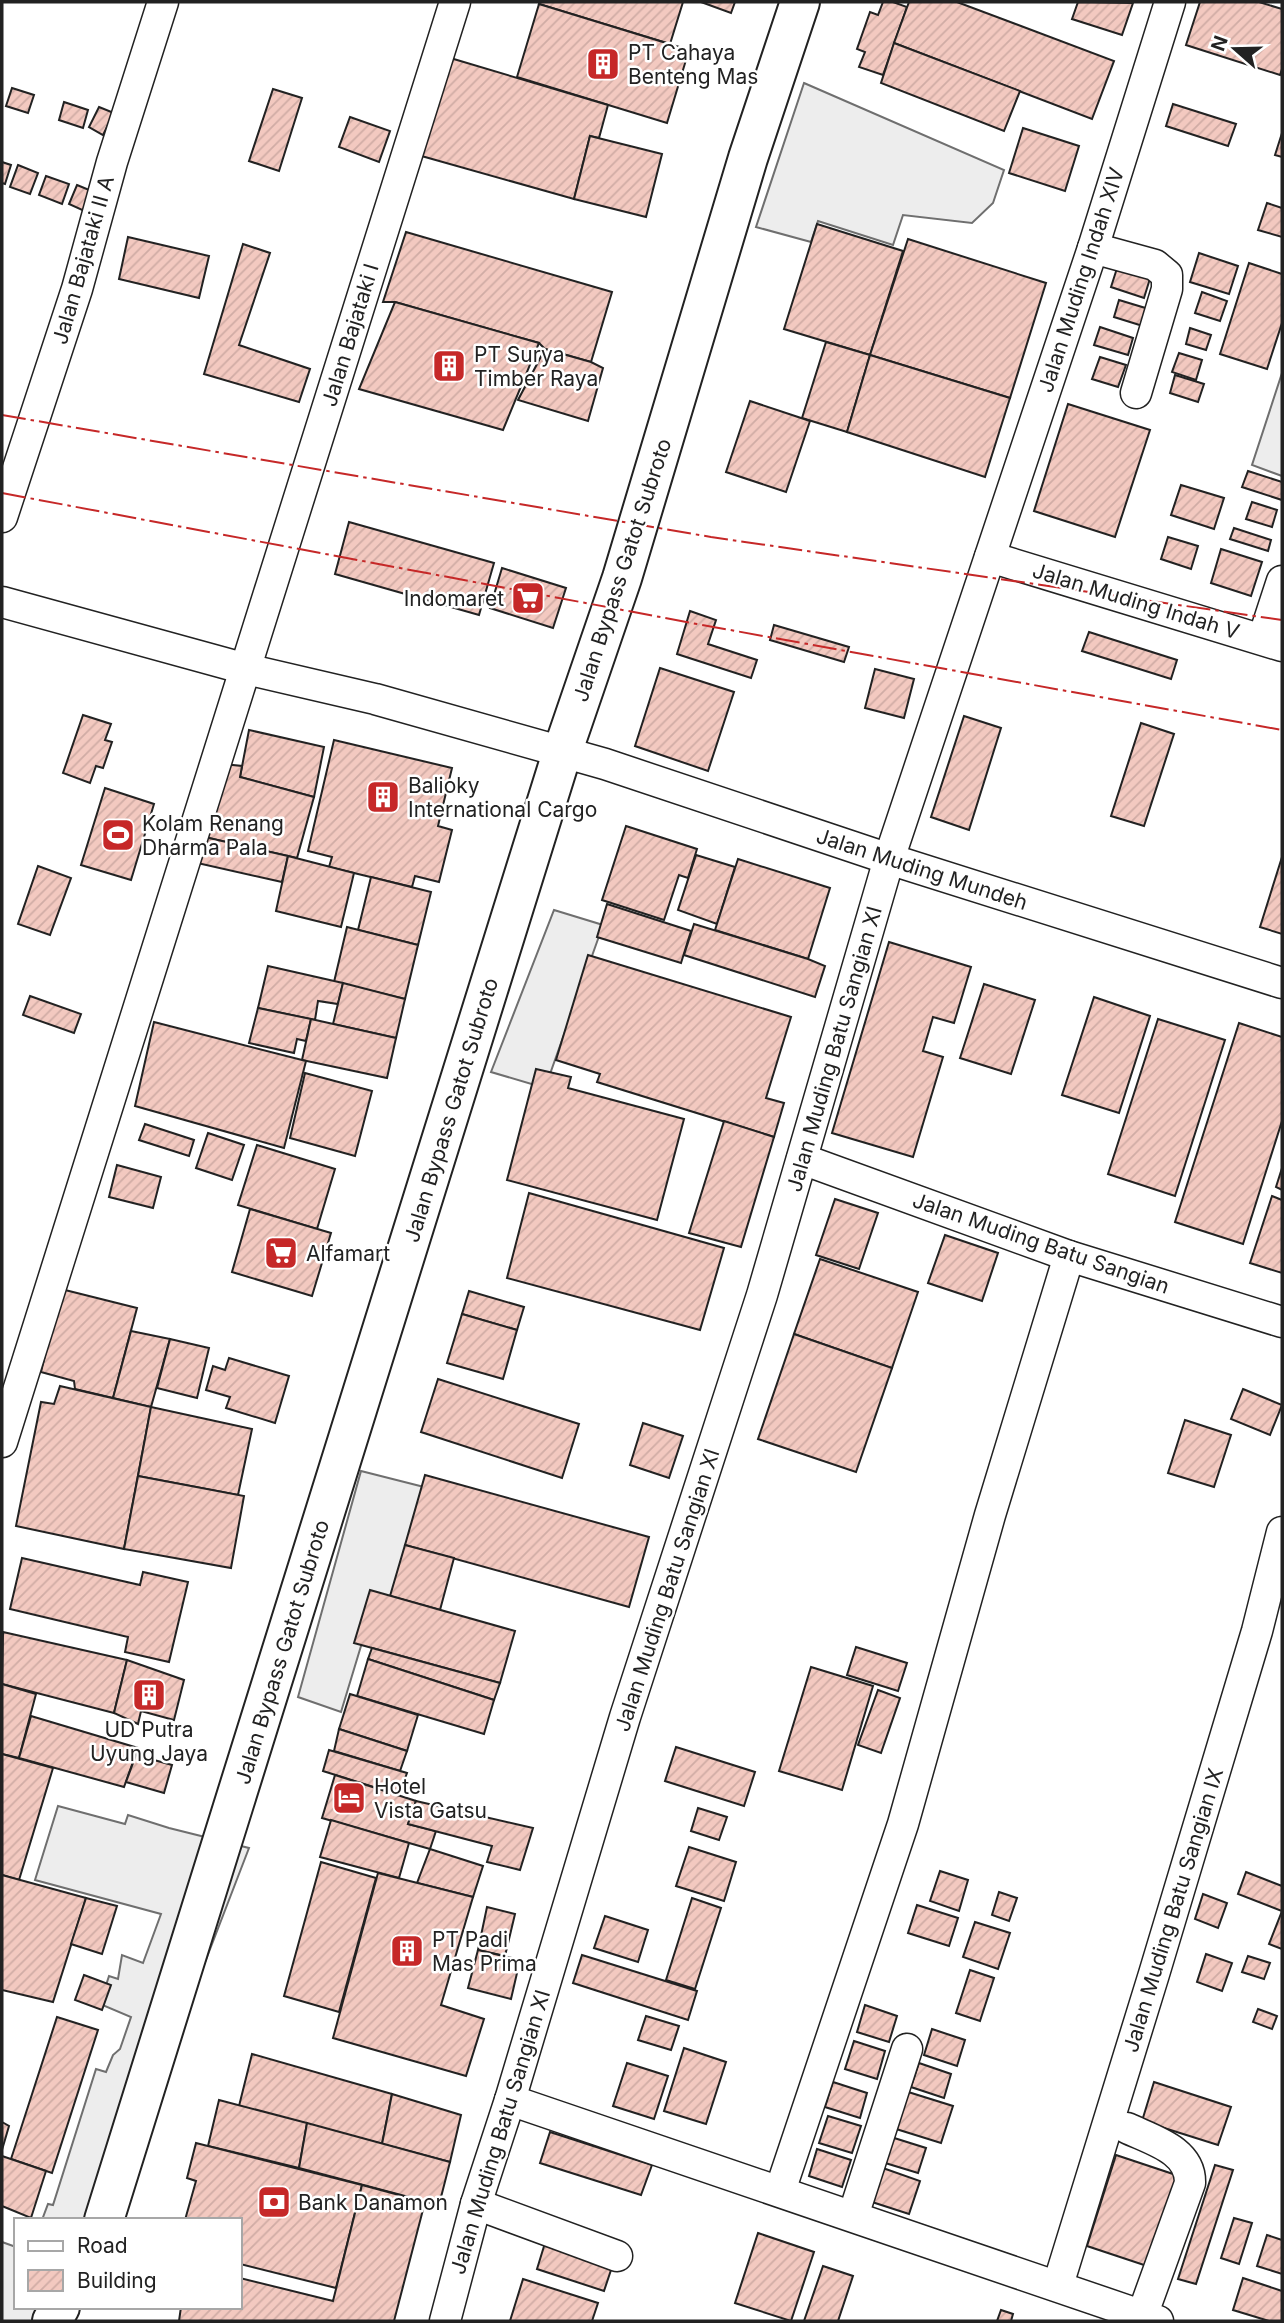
<svg xmlns="http://www.w3.org/2000/svg" width="1284" height="2323" font-family="Inter,sans-serif">
	<style>
		.parking { fill: #ededed; stroke: #6f6f6f; stroke-width: 2 }
		.building { fill: url(#building-hatch); stroke: #222; stroke-width: 2 }
		.lines { fill: none; stroke-linecap: round; stroke-linejoin: round }
		.minor-casing { stroke: #222; stroke-width: 33 }
		.major-casing { stroke: #222; stroke-width: 42 }
		.minor { stroke: #fff; stroke-width: 30 }
		.major { stroke: #fff; stroke-width: 38 }
		.power { stroke: #c62828; stroke-width: 2; stroke-dasharray: 24 5 3.5 5; stroke-linecap: butt }
		.labels { text-anchor: middle; dominant-baseline: central; stroke-width: 5; stroke-linejoin: round; paint-order: stroke }
		.poi-label { font-size: 21px; fill: #222; stroke: #fff; text-anchor: start }
		.street-label { font-size: 21px; fill: #222; stroke: #fff }
	</style>
	<defs>
		<pattern id="building-hatch" width="6" height="6" patternUnits="userSpaceOnUse" patternTransform="scale(1.75)"><rect width="6" height="6" fill="#f3c9c0"/><path d="M-1 1l2-2M0 6l6-6M5 7l2-2" fill="none" stroke="#d0aca5"/></pattern>
	</defs>
	<rect width="100%" height="100%" fill="#fff"/>
	<g class="parking">
		<polygon points="804,83 1004,170 993,203 972,223 903,215 893,245 818,221 811,242 756,227"/>
		<polygon points="1282,373 1282,476 1252,465"/>
		<polygon points="554,910 603,925 545,1088 491,1072"/>
		<polygon points="361,1471 428,1488 385,1618 371,1613 341,1712 298,1697"/>
		<polygon points="58,1806 125,1824 128,1815 169,1828 249,1848 187,2009 121,2220 42,2220 48,2204 53,2205 96,2069 106,2072 113,2055 120,2049 131,2017 100,2004 109,1976 118,1979 122,1955 143,1963 161,1914 35,1880"/>
		<polygon points="2,2242 16,2247 16,2307 57,2307 48,2321 2,2321"/>
	</g>
	<g class="building">
		<polygon points="540,2 683,2 670,44 539,4"/>
		<polygon points="701,2 735,2 731,13"/>
		<polygon points="883,2 893,2 907,7 883,75 859,67 865,52 857,49 870,12 878,15"/>
		<polygon points="909,2 957,2 1114,61 1092,119 894,43"/>
		<polygon points="1078,2 1133,3 1122,35 1072,19"/>
		<polygon points="1200,2 1259,2 1282,9 1282,69 1280,75 1186,45"/>
		<polygon points="539,4 689,50 667,123 517,77"/>
		<polygon points="894,43 1020,91 1004,131 881,83"/>
		<polygon points="447,57 608,105 599,138 590,136 574,199 418,155"/>
		<polygon points="12,88 34,95 28,113 6,106"/>
		<polygon points="273,89 302,98 279,171 249,161"/>
		<polygon points="64,102 88,110 83,128 59,120"/>
		<polygon points="1173,104 1236,124 1228,146 1166,126"/>
		<polygon points="99,107 114,113 103,135 89,127"/>
		<polygon points="350,117 390,131 379,162 339,147"/>
		<polygon points="1023,128 1079,146 1065,191 1009,173"/>
		<polygon points="1282,133 1282,157 1275,155"/>
		<polygon points="590,136 662,154 646,217 574,199"/>
		<polygon points="2,162 11,165 5,184 2,183"/>
		<polygon points="18,165 38,173 30,194 10,187"/>
		<polygon points="46,176 69,184 62,204 39,195"/>
		<polygon points="77,185 99,194 91,214 69,204"/>
		<polygon points="1267,203 1282,208 1282,237 1258,230"/>
		<polygon points="817,224 903,251 870,355 784,329"/>
		<polygon points="406,232 612,292 591,362 545,349 539,343 395,302 383,302"/>
		<polygon points="128,237 209,256 199,298 119,279"/>
		<polygon points="908,239 1046,283 1010,398 870,355"/>
		<polygon points="243,244 270,253 239,345 310,369 299,402 204,374"/>
		<polygon points="1199,253 1238,266 1229,294 1190,282"/>
		<polygon points="1119,262 1152,272 1144,298 1111,287"/>
		<polygon points="1249,263 1282,274 1282,323 1267,369 1220,354"/>
		<polygon points="1202,292 1227,301 1220,321 1195,313"/>
		<polygon points="1119,300 1152,310 1146,327 1114,317"/>
		<polygon points="395,302 539,343 503,430 359,389"/>
		<polygon points="1100,327 1133,338 1128,355 1094,345"/>
		<polygon points="1190,328 1211,335 1206,350 1186,344"/>
		<polygon points="826,342 870,355 847,432 802,418"/>
		<polygon points="545,349 591,362 603,368 588,421 518,400"/>
		<polygon points="1179,353 1202,360 1196,380 1172,372"/>
		<polygon points="870,355 1010,398 985,477 847,432"/>
		<polygon points="1100,357 1126,365 1118,387 1092,379"/>
		<polygon points="1175,375 1204,384 1198,402 1170,393"/>
		<polygon points="750,401 810,421 786,492 726,472"/>
		<polygon points="1068,404 1150,430 1115,537 1034,511"/>
		<polygon points="1248,471 1282,482 1282,500 1242,487"/>
		<polygon points="1181,485 1224,498 1214,529 1171,515"/>
		<polygon points="1252,502 1277,510 1272,527 1246,519"/>
		<polygon points="349,522 494,563 479,615 335,574"/>
		<polygon points="1234,528 1271,540 1268,551 1230,539"/>
		<polygon points="1168,537 1198,546 1191,569 1161,559"/>
		<polygon points="1221,549 1262,562 1251,596 1211,583"/>
		<polygon points="502,568 566,588 553,628 490,608"/>
		<polygon points="690,611 716,620 708,644 757,660 751,678 677,654"/>
		<polygon points="774,625 849,647 844,662 770,640"/>
		<polygon points="1089,632 1177,660 1171,679 1082,651"/>
		<polygon points="660,668 734,692 708,771 635,746"/>
		<polygon points="875,669 914,679 904,718 865,708"/>
		<polygon points="83,715 111,724 105,740 112,742 103,768 96,766 90,783 63,773"/>
		<polygon points="964,716 1001,728 969,830 931,817"/>
		<polygon points="1141,723 1174,734 1144,826 1111,816"/>
		<polygon points="249,730 324,747 314,797 240,777"/>
		<polygon points="334,740 452,768 438,826 452,830 439,882 415,876 412,887 329,867 332,857 308,851"/>
		<polygon points="223,764 242,766 240,777 314,797 297,858 200,836"/>
		<polygon points="105,788 154,804 131,880 81,865"/>
		<polygon points="626,826 697,849 688,878 679,875 664,920 602,900"/>
		<polygon points="200,836 288,856 282,882 193,862"/>
		<polygon points="696,855 735,867 717,924 678,910"/>
		<polygon points="288,856 354,873 341,927 276,911"/>
		<polygon points="1282,857 1282,934 1260,927"/>
		<polygon points="738,859 830,888 808,959 715,930"/>
		<polygon points="38,866 71,878 50,935 18,924"/>
		<polygon points="371,877 431,892 418,945 358,930"/>
		<polygon points="607,904 691,931 681,963 597,937"/>
		<polygon points="694,924 808,959 825,966 815,997 684,955"/>
		<polygon points="347,927 418,945 405,999 334,982"/>
		<polygon points="889,942 971,967 954,1023 933,1017 923,1051 943,1057 913,1157 832,1133"/>
		<polygon points="588,955 791,1017 766,1098 784,1103 774,1137 597,1082 600,1074 556,1060"/>
		<polygon points="268,966 343,983 338,1004 318,1001 315,1020 258,1008"/>
		<polygon points="343,983 405,999 396,1038 333,1024"/>
		<polygon points="984,984 1035,1000 1011,1074 960,1058"/>
		<polygon points="30,996 81,1014 74,1033 23,1015"/>
		<polygon points="1094,997 1150,1016 1119,1113 1062,1095"/>
		<polygon points="258,1008 311,1019 306,1041 297,1039 294,1053 249,1043"/>
		<polygon points="311,1019 396,1038 387,1078 302,1060"/>
		<polygon points="1158,1019 1225,1040 1175,1196 1108,1174"/>
		<polygon points="154,1022 306,1061 284,1148 135,1106"/>
		<polygon points="1239,1023 1282,1037 1282,1121 1243,1244 1175,1222"/>
		<polygon points="536,1069 571,1077 568,1088 684,1119 657,1220 507,1180"/>
		<polygon points="305,1073 372,1091 355,1156 290,1138"/>
		<polygon points="724,1121 774,1137 741,1247 689,1233"/>
		<polygon points="145,1124 194,1140 189,1156 139,1140"/>
		<polygon points="208,1133 244,1145 232,1180 196,1168"/>
		<polygon points="257,1145 335,1169 317,1229 238,1205"/>
		<polygon points="117,1165 161,1177 153,1208 109,1197"/>
		<polygon points="1282,1168 1282,1190 1276,1187"/>
		<polygon points="529,1193 724,1248 700,1330 507,1278"/>
		<polygon points="1272,1196 1282,1200 1282,1273 1250,1263"/>
		<polygon points="835,1199 878,1213 859,1269 816,1255"/>
		<polygon points="250,1209 331,1233 312,1296 232,1272"/>
		<polygon points="945,1235 998,1253 982,1301 928,1283"/>
		<polygon points="820,1259 918,1292 892,1368 794,1334"/>
		<polygon points="61,1289 137,1308 113,1398 75,1389 74,1381 41,1372"/>
		<polygon points="469,1291 524,1307 517,1330 462,1314"/>
		<polygon points="462,1314 517,1330 503,1379 447,1363"/>
		<polygon points="131,1331 170,1339 151,1407 113,1398"/>
		<polygon points="794,1334 892,1368 856,1472 758,1439"/>
		<polygon points="170,1339 209,1348 197,1398 157,1388"/>
		<polygon points="229,1358 289,1376 275,1423 226,1408 230,1397 206,1390 213,1366 225,1370"/>
		<polygon points="438,1379 579,1424 562,1478 421,1432"/>
		<polygon points="60,1386 151,1407 124,1549 16,1526 41,1402 54,1404"/>
		<polygon points="1243,1389 1282,1405 1270,1435 1231,1419"/>
		<polygon points="151,1407 252,1429 238,1495 138,1476"/>
		<polygon points="1185,1420 1231,1435 1214,1487 1168,1473"/>
		<polygon points="643,1423 683,1436 669,1478 630,1465"/>
		<polygon points="425,1475 649,1537 629,1607 405,1545"/>
		<polygon points="138,1476 244,1496 231,1568 124,1549"/>
		<polygon points="405,1545 454,1558 440,1610 390,1596"/>
		<polygon points="22,1558 140,1585 143,1572 188,1582 169,1662 125,1652 128,1637 10,1609"/>
		<polygon points="370,1590 515,1631 500,1683 354,1643"/>
		<polygon points="3,1632 127,1660 114,1713 2,1684"/>
		<polygon points="856,1647 907,1663 898,1691 847,1675"/>
		<polygon points="372,1648 500,1683 494,1700 368,1659"/>
		<polygon points="368,1659 494,1700 484,1734 357,1696"/>
		<polygon points="127,1660 184,1680 174,1720 141,1711 138,1724 114,1713"/>
		<polygon points="811,1667 873,1686 842,1790 779,1771"/>
		<polygon points="2,1684 36,1694 19,1758 2,1754"/>
		<polygon points="878,1690 900,1698 881,1753 858,1745"/>
		<polygon points="350,1694 418,1715 407,1751 339,1729"/>
		<polygon points="31,1716 138,1748 124,1787 19,1758"/>
		<polygon points="339,1729 407,1751 400,1771 334,1751"/>
		<polygon points="676,1747 755,1772 744,1806 665,1781"/>
		<polygon points="329,1750 407,1773 399,1795 323,1771"/>
		<polygon points="2,1754 53,1768 19,1880 2,1875"/>
		<polygon points="136,1755 172,1765 164,1793 126,1782"/>
		<polygon points="335,1775 416,1801 408,1824 436,1831 430,1849 322,1818"/>
		<polygon points="416,1801 533,1828 520,1870 487,1862 492,1846 408,1824"/>
		<polygon points="698,1808 727,1817 719,1840 691,1831"/>
		<polygon points="331,1820 409,1843 399,1878 320,1857"/>
		<polygon points="689,1847 736,1862 724,1901 676,1886"/>
		<polygon points="430,1849 483,1866 473,1897 417,1883"/>
		<polygon points="321,1862 376,1878 339,2012 284,1996"/>
		<polygon points="940,1871 968,1880 959,1911 930,1901"/>
		<polygon points="1246,1872 1282,1886 1282,1949 1269,1944 1282,1911 1238,1894"/>
		<polygon points="378,1873 473,1897 441,2005 484,2019 466,2076 333,2038"/>
		<polygon points="2,1875 86,1898 53,2002 2,1990"/>
		<polygon points="999,1892 1017,1898 1009,1921 992,1915"/>
		<polygon points="1203,1894 1227,1903 1218,1928 1195,1919"/>
		<polygon points="86,1898 117,1906 102,1954 71,1944"/>
		<polygon points="692,1898 721,1908 695,1989 666,1980"/>
		<polygon points="917,1905 958,1918 949,1946 908,1933"/>
		<polygon points="487,1907 515,1914 505,1956 478,1950"/>
		<polygon points="605,1916 648,1930 638,1962 594,1948"/>
		<polygon points="975,1922 1010,1933 998,1969 963,1957"/>
		<polygon points="478,1950 520,1960 511,1999 468,1988"/>
		<polygon points="1206,1954 1232,1963 1222,1991 1197,1982"/>
		<polygon points="582,1955 697,1991 688,2020 573,1983"/>
		<polygon points="1248,1956 1270,1963 1264,1979 1242,1972"/>
		<polygon points="970,1970 994,1978 980,2021 956,2013"/>
		<polygon points="84,1975 111,1985 102,2010 75,2000"/>
		<polygon points="865,2005 897,2016 889,2042 857,2032"/>
		<polygon points="1258,2009 1277,2016 1272,2029 1253,2022"/>
		<polygon points="646,2016 679,2026 671,2050 638,2040"/>
		<polygon points="57,2017 98,2030 52,2173 11,2159"/>
		<polygon points="932,2029 965,2040 957,2066 924,2055"/>
		<polygon points="854,2041 885,2051 877,2079 845,2069"/>
		<polygon points="684,2048 726,2062 706,2124 664,2111"/>
		<polygon points="252,2054 392,2094 382,2144 239,2106"/>
		<polygon points="627,2063 668,2076 654,2119 613,2106"/>
		<polygon points="919,2063 951,2074 944,2098 911,2087"/>
		<polygon points="833,2082 867,2093 860,2118 825,2107"/>
		<polygon points="1154,2082 1231,2107 1218,2145 1142,2121"/>
		<polygon points="905,2091 953,2106 941,2143 893,2128"/>
		<polygon points="392,2094 461,2115 450,2162 382,2144"/>
		<polygon points="219,2100 307,2123 299,2168 208,2146"/>
		<polygon points="828,2116 861,2126 852,2153 819,2143"/>
		<polygon points="2,2122 9,2126 2,2150"/>
		<polygon points="307,2123 450,2162 439,2205 299,2168"/>
		<polygon points="550,2132 652,2165 641,2195 540,2163"/>
		<polygon points="891,2137 926,2148 918,2173 882,2162"/>
		<polygon points="196,2143 362,2185 336,2288 240,2264 240,2220 185,2220 196,2181 187,2178"/>
		<polygon points="817,2149 851,2160 842,2187 809,2176"/>
		<polygon points="1116,2155 1182,2177 1153,2268 1087,2246"/>
		<polygon points="2,2156 46,2171 31,2218 2,2206"/>
		<polygon points="1215,2165 1233,2170 1196,2284 1178,2279"/>
		<polygon points="880,2167 920,2181 909,2214 869,2201"/>
		<polygon points="362,2185 425,2202 394,2321 179,2321 181,2307 240,2307 240,2278 333,2301"/>
		<polygon points="1234,2218 1252,2223 1239,2264 1221,2258"/>
		<polygon points="758,2233 814,2252 791,2321 735,2303"/>
		<polygon points="1267,2235 1282,2240 1282,2274 1257,2266"/>
		<polygon points="545,2243 613,2264 604,2291 537,2269"/>
		<polygon points="823,2266 853,2276 838,2321 804,2321"/>
		<polygon points="1243,2278 1282,2291 1282,2321 1269,2321 1233,2310"/>
		<polygon points="523,2279 598,2303 592,2321 510,2321"/>
		<polygon points="1001,2310 1013,2314 1011,2321 997,2321"/>
	</g>
	<g class="lines">
		<defs>
			<g id="minor">
				<polyline points="1093,248 1155,265 1167,275 1167,289 1136,393"/>
				<polyline points="2,517 77,289 112,162 163,2"/>
				<polyline points="990,557 1282,646"/>
				<polyline points="2,602 246,669 375,699 605,764 889,859 1282,983"/>
				<polyline points="1263,639 1282,581"/>
				<polyline points="802,1159 1069,1256 1282,1322"/>
				<polyline points="2,1442 455,2"/>
				<polyline points="510,2100 1158,2321"/>
				<path d="M1127,2128c25,12 64,22 63,55l-48,133"/>
				<polyline points="780,2191 903,1824 990,1515 1069,1256"/>
				<polyline points="476,2204 617,2256"/>
				<polyline points="853,2216 907,2049"/>
				<polyline points="1058,2285 1154,1974 1257,1631 1282,1532"/>
				<polyline points="445,2321 476,2204 510,2100 625,1717 762,1295 889,859 1093,248 1170,2"/>
			</g>
			<g id="major">
				<polyline points="104,2220 562,753 622,578 748,158 800,2"/>
				<polyline points="52,2321 60,2307"/>
			</g>
		</defs>
		<use href="#minor" class="minor-casing"/>
		<use href="#major" class="major-casing"/>
		<use href="#minor" class="minor"/>
		<use href="#major" class="major"/>
		<g class="power">
			<polyline points="2,415 711,537 1282,620"/>
			<polyline points="2,493 697,624 1282,730"/>
		</g>
	</g>
	<defs>
		<symbol id="building-square" viewBox="-11 -11 22 22"><rect x="-9" y="-9" width="18" height="18" rx="4" fill="#c62828" stroke="#fff"/><path d="M-4-6H4V6H1V3H-1V6H-4ZM-2.5-4.3h1.7v1.8h-1.7ZM.8-4.3h1.7v1.8H.8ZM-2.5-1h1.7V.8h-1.7ZM.8-1h1.7V.8H.8Z" fill="#fff"/></symbol>
		<symbol id="supermarket-square" viewBox="-11 -11 22 22"><rect x="-9" y="-9" width="18" height="18" rx="4" fill="#c62828" stroke="#fff"/><path d="M-6-5.5h2.5l.6 2H6L4.5 2H-2.5L-4.4-4H-6ZM-1.5 3.2a1.3 1.3 0 1 0 .1 0ZM3 3.2a1.3 1.3 0 1 0 .1 0Z" fill="#fff"/></symbol>
		<symbol id="stadium-square" viewBox="-11 -11 22 22"><rect x="-9" y="-9" width="18" height="18" rx="4" fill="#c62828" stroke="#fff"/><path d="M0-5a6.5 5 0 1 0 0 10a6.5 5 0 1 0 0-10ZM-3.5-1.8h7v3.6h-7Z" fill="#fff"/></symbol>
		<symbol id="hotel-square" viewBox="-11 -11 22 22"><rect x="-9" y="-9" width="18" height="18" rx="4" fill="#c62828" stroke="#fff"/><path d="M-6-4.5h1.5V1H6V5H4.5V3h-9V5H-6ZM-4 0a1.8 1.8 0 1 1 3.6 0ZM.5 0V-2.5h3Q6-2.5 6 0Z" fill="#fff"/></symbol>
		<symbol id="bank-square" viewBox="-11 -11 22 22"><rect x="-9" y="-9" width="18" height="18" rx="4" fill="#c62828" stroke="#fff"/><path d="M-6-4H6V4H-6ZM0-2.3a2.3 2.3 0 1 0 0 4.6a2.3 2.3 0 1 0 0-4.6Z" fill="#fff"/></symbol>
	</defs>
	<g fill-rule="evenodd">
		<use href="#building-square" x="584" y="45" width="38" height="38"/>
		<use href="#building-square" x="430" y="347" width="38" height="38"/>
		<use href="#supermarket-square" x="509" y="579" width="38" height="38"/>
		<use href="#building-square" x="364" y="778" width="38" height="38"/>
		<use href="#stadium-square" x="99" y="816" width="38" height="38"/>
		<use href="#supermarket-square" x="262" y="1234" width="38" height="38"/>
		<use href="#building-square" x="130" y="1676" width="38" height="38"/>
		<use href="#hotel-square" x="330" y="1779" width="38" height="38"/>
		<use href="#building-square" x="388" y="1932" width="38" height="38"/>
		<use href="#bank-square" x="255" y="2183" width="38" height="38"/>
	</g>
	<g class="labels">
		<g class="poi-label">
			<text x="628" y="52">PT Cahaya<tspan x="628" dy="24">Benteng Mas</tspan></text>
			<text x="474" y="354">PT Surya<tspan x="474" dy="24">Timber Raya</tspan></text>
			<text x="504" y="598" text-anchor="end">Indomaret</text>
			<text x="408" y="785">Balioky<tspan x="408" dy="24">International Cargo</tspan></text>
			<text x="142" y="823">Kolam Renang<tspan x="142" dy="24">Dharma Pala</tspan></text>
			<text x="306" y="1253">Alfamart</text>
			<text x="149" y="1729" text-anchor="middle">UD Putra<tspan x="149" dy="24">Uyung Jaya</tspan></text>
			<text x="374" y="1786">Hotel<tspan x="374" dy="24">Vista Gatsu</tspan></text>
			<text x="432" y="1939">PT Padi<tspan x="432" dy="24">Mas Prima</tspan></text>
			<text x="298" y="2202">Bank Danamon</text>
		</g>
		<g class="street-label">
			<text transform="translate(83 260) rotate(-74)">Jalan Bajataki II A</text>
			<text transform="translate(1081 280) rotate(-72)">Jalan Muding Indah XIV</text>
			<text transform="translate(350 335) rotate(-73)">Jalan Bajataki I</text>
			<text transform="translate(622 570) rotate(-72)">Jalan Bypass Gatot Subroto</text>
			<text transform="translate(1136 601) rotate(17)">Jalan Muding Indah V</text>
			<text transform="translate(922 869) rotate(18)">Jalan Muding Mundeh</text>
			<text transform="translate(834 1049) rotate(-74)">Jalan Muding Batu Sangian XI</text>
			<text transform="translate(451 1110) rotate(-73)">Jalan Bypass Gatot Subroto</text>
			<text transform="translate(1041 1243) rotate(19)">Jalan Muding Batu Sangian</text>
			<text transform="translate(667 1590) rotate(-72)">Jalan Muding Batu Sangian XI</text>
			<text transform="translate(282 1652) rotate(-73)">Jalan Bypass Gatot Subroto</text>
			<text transform="translate(1173 1910) rotate(-73)">Jalan Muding Batu Sangian IX</text>
			<text transform="translate(500 2132) rotate(-73)">Jalan Muding Batu Sangian XI</text>
		</g>
	</g>
	<rect width="1284" height="2323" fill="none" stroke="#222222" stroke-width="7"/>
	<rect x="14" y="2218" width="228" height="91" fill="#ffffff" stroke="#a7a7a7" stroke-width="2"/>
	<rect x="28" y="2241" width="35" height="10" fill="#ffffff" stroke="#a7a7a7" stroke-width="2"/>
	<text x="77" y="2253" font-size="21" fill="#222222">Road</text>
	<rect x="28" y="2270" width="35" height="21" fill="url(#building-hatch)" stroke="#a7a7a7" stroke-width="2"/>
	<text x="77" y="2288" font-size="21" fill="#222222">Building</text>
	<g transform="translate(1235 49) rotate(290)" stroke="#ffffff" stroke-width="5" paint-order="stroke">
	<path d="M0-5L12 26L0 18L-12 26Z" fill="#222222"/>
	<text y="-10" font-size="19" font-weight="bold" text-anchor="middle" fill="#222222">N</text>
	</g>
</svg>
